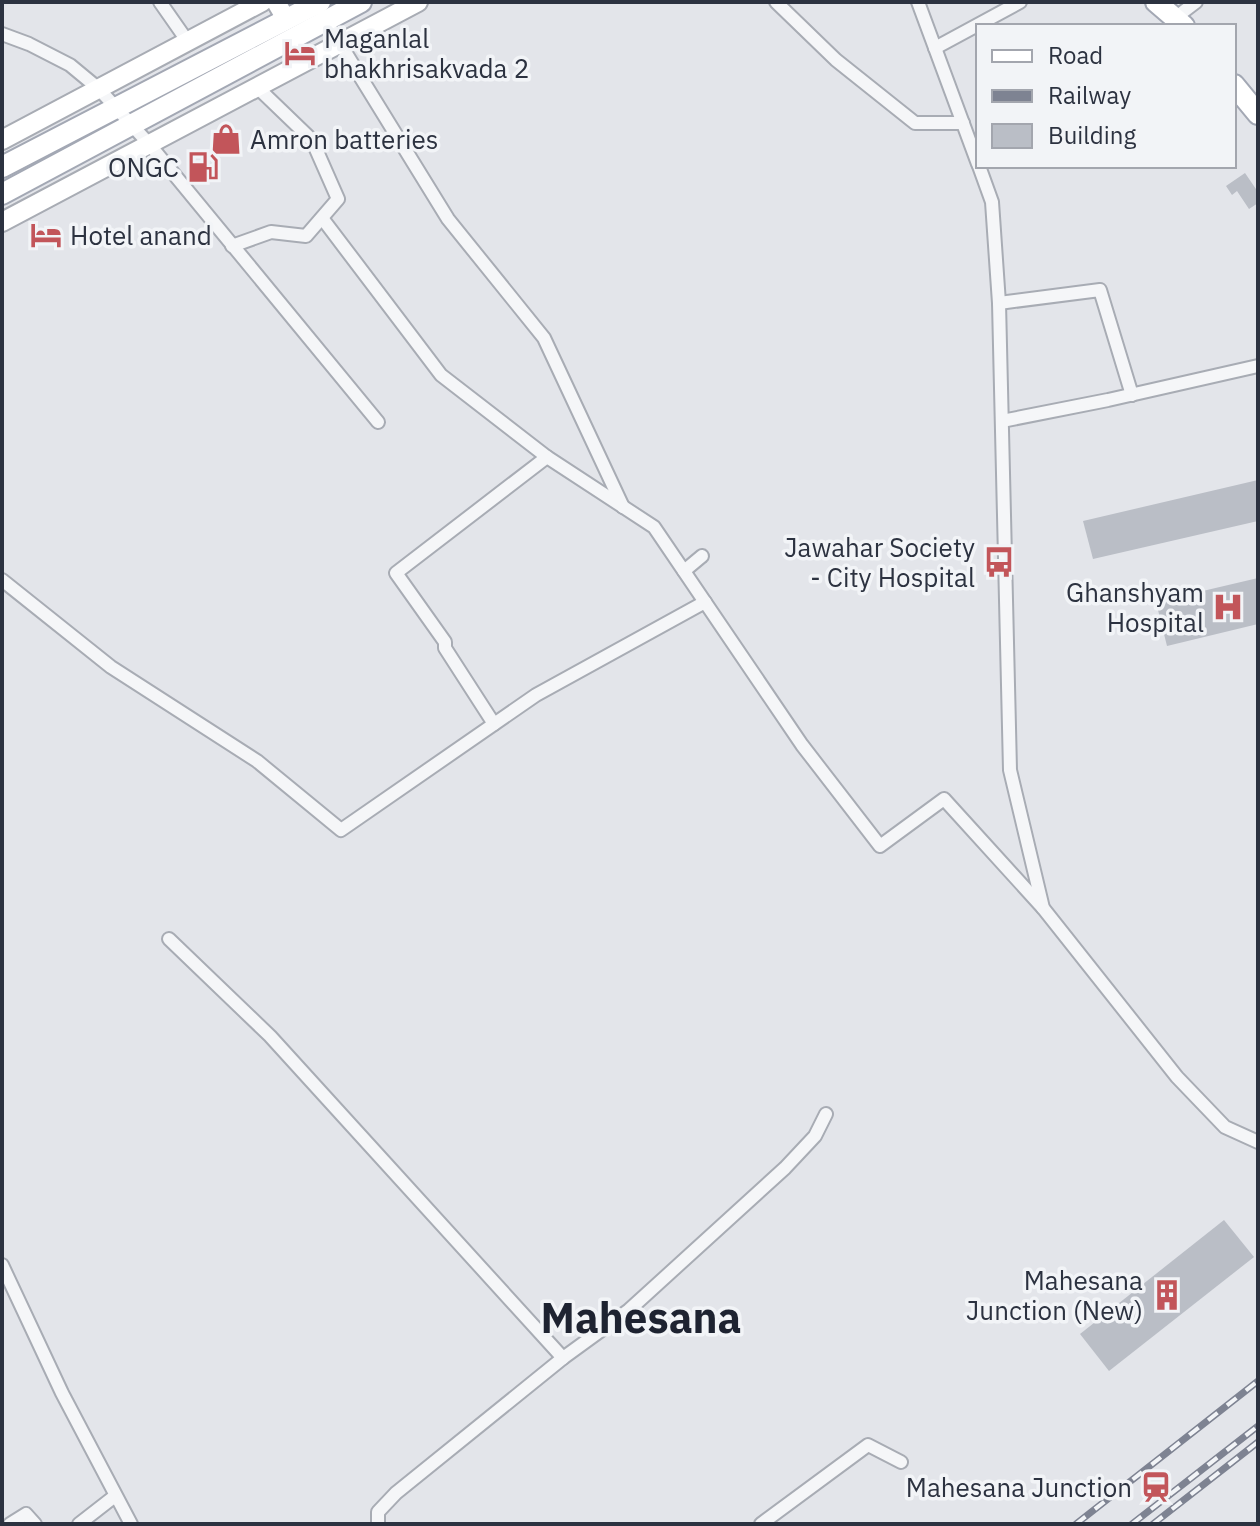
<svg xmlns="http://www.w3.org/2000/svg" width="1260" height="1526" font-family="'IBM Plex Sans',sans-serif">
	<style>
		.building { fill: #babec6 }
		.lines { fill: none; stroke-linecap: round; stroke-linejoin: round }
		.street-casing { stroke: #a8acb4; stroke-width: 16 }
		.secondary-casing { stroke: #a8acb4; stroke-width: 22 }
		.primary-casing { stroke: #a3a8b4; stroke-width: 24 }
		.street { stroke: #f5f6f8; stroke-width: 12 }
		.secondary { stroke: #fff; stroke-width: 18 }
		.primary { stroke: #fff; stroke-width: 20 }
		.rail-casing { stroke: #7e8392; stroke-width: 7 }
		.rail { stroke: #f2f4f7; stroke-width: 4; stroke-dasharray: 12; stroke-linecap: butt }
		.labels { text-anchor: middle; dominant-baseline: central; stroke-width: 7; stroke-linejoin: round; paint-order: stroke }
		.poi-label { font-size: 26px; fill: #2c3240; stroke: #f2f4f7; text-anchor: end }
		.town-label { font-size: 42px; font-weight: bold; fill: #1e2331; stroke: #f2f4f7 }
	</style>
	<rect width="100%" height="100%" fill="#e3e5ea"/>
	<g class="building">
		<polygon points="1245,173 1258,192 1258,203 1249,209 1237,191 1232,195 1226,186"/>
		<polygon points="1258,480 1258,521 1093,559 1083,521"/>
		<polygon points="1258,578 1258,624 1167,646 1156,602"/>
		<polygon points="1224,1220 1254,1257 1109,1371 1080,1334"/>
	</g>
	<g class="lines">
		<defs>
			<g id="street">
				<polyline points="160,2 188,42"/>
				<polyline points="776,2 836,60 915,123 963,123"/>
				<polyline points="918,2 978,164"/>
				<polyline points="1175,18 1196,2"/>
				<polyline points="326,21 448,219 544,338 623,507"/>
				<polyline points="2,34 29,44 70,65 99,89 150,145 378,422"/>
				<polyline points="935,48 1020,2"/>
				<polyline points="979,166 992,202 999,303 1010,770 1043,908 1177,1077 1225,1127 1258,1142"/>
				<polyline points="322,218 441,375 547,457 654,527 802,745 880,846 944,799 1043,908"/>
				<polyline points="232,246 271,232 306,236 338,199 312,140 257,87"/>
				<polyline points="999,303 1100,290 1132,395"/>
				<polyline points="1002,421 1108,400 1258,366"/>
				<polyline points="684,571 702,556"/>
				<polyline points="2,580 111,667 257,761 341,830 536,695 705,602"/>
				<polyline points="494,724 445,648 445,642 396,573 547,457"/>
				<polyline points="169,939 270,1036 563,1358"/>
				<polyline points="2,1265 62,1393 131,1524"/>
				<polyline points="10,1524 26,1514 35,1524"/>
				<polyline points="79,1524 115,1496"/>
				<polyline points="378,1524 378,1512 396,1493 563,1358 629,1310 785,1168 815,1136 826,1114"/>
				<polyline points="761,1524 868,1445 901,1462"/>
			</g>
			<g id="secondary">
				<polyline points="276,2 286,19"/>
				<polyline points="2,140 262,2"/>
				<polyline points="2,222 418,2"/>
			</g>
			<g id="primary">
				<polyline points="1156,2 1184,26"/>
				<polyline points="1234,85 1258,114"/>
				<polyline points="2,167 320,2"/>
				<polyline points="2,194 361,2"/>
			</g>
		</defs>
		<use href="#street" class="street-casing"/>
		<use href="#secondary" class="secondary-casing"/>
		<use href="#primary" class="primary-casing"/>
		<use href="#street" class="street"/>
		<use href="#secondary" class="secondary"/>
		<use href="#primary" class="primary"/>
		<defs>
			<g id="rail">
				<polyline points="1076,1524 1258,1381"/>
				<polyline points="1132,1524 1258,1426"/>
				<polyline points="1153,1524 1258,1442"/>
			</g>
		</defs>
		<use href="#rail" class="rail-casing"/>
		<use href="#rail" class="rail"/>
	</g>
	<defs>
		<symbol id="hotel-bare" viewBox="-9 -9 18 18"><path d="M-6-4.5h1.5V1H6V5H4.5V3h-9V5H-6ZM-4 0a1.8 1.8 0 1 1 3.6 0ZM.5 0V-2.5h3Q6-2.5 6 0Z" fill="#c2555a" stroke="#f2f4f7" stroke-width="2.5" paint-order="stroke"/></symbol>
		<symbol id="shop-bare" viewBox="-9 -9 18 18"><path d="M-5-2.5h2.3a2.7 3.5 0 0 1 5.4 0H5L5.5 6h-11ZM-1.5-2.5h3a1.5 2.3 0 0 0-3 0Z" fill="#c2555a" stroke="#f2f4f7" stroke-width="2.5" paint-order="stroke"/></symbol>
		<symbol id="fuel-bare" viewBox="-9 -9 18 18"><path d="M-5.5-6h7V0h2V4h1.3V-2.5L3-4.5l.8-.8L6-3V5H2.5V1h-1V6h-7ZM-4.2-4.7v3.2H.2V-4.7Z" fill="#c2555a" stroke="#f2f4f7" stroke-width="2.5" paint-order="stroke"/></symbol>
		<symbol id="bus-bare" viewBox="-9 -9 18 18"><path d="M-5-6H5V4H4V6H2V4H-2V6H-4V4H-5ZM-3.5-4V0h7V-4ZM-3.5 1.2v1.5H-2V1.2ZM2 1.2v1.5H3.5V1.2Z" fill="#c2555a" stroke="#f2f4f7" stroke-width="2.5" paint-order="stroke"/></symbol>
		<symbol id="hospital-bare" viewBox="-9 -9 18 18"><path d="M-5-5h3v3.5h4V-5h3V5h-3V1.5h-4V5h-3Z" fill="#c2555a" stroke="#f2f4f7" stroke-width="2.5" paint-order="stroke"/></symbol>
		<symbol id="building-bare" viewBox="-9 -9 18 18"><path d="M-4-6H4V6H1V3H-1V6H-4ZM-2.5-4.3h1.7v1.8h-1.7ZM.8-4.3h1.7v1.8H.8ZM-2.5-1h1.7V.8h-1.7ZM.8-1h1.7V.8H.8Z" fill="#c2555a" stroke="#f2f4f7" stroke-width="2.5" paint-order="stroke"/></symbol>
		<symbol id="station-bare" viewBox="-9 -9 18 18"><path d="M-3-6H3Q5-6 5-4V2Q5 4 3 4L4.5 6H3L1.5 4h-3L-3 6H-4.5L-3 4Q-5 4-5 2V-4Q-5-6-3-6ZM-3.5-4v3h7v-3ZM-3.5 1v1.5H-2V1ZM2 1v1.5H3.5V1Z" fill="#c2555a" stroke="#f2f4f7" stroke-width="2.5" paint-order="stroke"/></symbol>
	</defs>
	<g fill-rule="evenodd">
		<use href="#hotel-bare" x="278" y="31" width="44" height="44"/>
		<use href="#shop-bare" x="204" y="117" width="44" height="44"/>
		<use href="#fuel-bare" x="181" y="145" width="44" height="44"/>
		<use href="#hotel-bare" x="24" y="213" width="44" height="44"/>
		<use href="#bus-bare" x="977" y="540" width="44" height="44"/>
		<use href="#hospital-bare" x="1206" y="585" width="44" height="44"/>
		<use href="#building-bare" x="1145" y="1273" width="44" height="44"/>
		<use href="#station-bare" x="1134" y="1465" width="44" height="44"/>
	</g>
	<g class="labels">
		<g class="poi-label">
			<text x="324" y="38" text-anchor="start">Maganlal<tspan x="324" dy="30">bhakhrisakvada 2</tspan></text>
			<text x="250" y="139" text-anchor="start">Amron batteries</text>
			<text x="179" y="167">ONGC</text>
			<text x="70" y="235" text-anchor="start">Hotel anand</text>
			<text x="975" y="547">Jawahar Society<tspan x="975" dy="30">- City Hospital</tspan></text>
			<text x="1204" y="592">Ghanshyam<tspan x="1204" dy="30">Hospital</tspan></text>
			<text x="1143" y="1280">Mahesana<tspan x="1143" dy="30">Junction (New)</tspan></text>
			<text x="1132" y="1487">Mahesana Junction</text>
		</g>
		<g class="town-label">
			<text x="641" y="1317">Mahesana</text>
		</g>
	</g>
	<rect width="1260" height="1526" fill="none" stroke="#2c3240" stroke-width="8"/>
	<rect x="976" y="24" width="260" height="144" fill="#f2f4f7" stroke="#a3a6ae" stroke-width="2"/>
	<rect x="992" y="50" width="40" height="12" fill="#ffffff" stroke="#a3a6ae" stroke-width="2"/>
	<text x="1048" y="64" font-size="24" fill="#2c3240">Road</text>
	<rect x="992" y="90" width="40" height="12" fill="#7e8392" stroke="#a3a6ae" stroke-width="2"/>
	<text x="1048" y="104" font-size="24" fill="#2c3240">Railway</text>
	<rect x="992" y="124" width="40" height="24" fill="#babec6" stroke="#a3a6ae" stroke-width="2"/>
	<text x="1048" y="144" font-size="24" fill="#2c3240">Building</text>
</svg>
